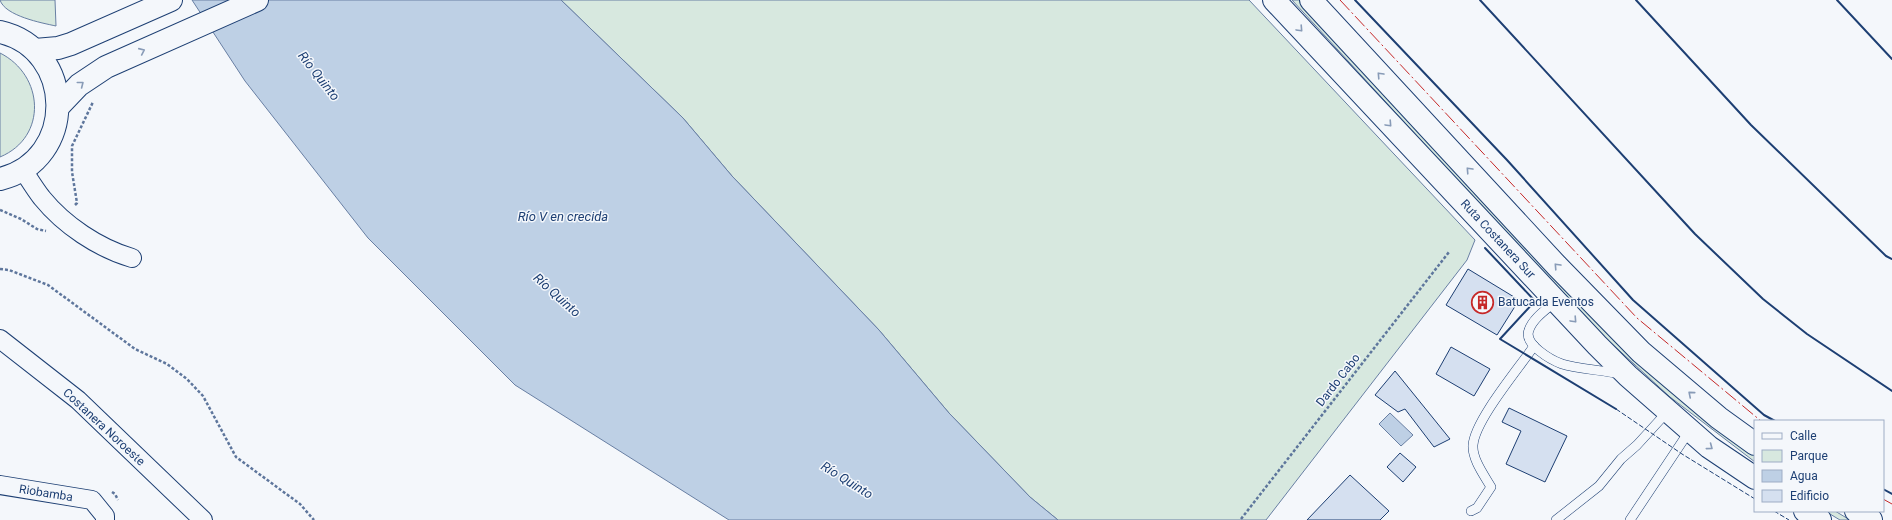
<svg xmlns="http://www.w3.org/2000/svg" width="1892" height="520" font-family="Roboto,sans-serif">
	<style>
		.green { fill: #d7e8df; stroke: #687fa3 }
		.water { fill: #bed0e5; stroke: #687fa3 }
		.building { fill: #d5e0f0; stroke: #1d3f73 }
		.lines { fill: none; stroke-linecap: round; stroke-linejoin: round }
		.lane-casing { stroke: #1d3f73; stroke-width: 10 }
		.street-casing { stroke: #1d3f73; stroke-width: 20 }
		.secondary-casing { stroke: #1d3f73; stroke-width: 24 }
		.primary-casing { stroke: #1d3f73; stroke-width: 24 }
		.path { stroke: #5e769c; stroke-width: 2.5; stroke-dasharray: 3 2; stroke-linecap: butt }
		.lane { stroke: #f4f7fb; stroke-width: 9 }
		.street { stroke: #f4f7fb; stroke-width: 18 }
		.secondary { stroke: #f4f7fb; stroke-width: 22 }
		.primary { stroke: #f4f7fb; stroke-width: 22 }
		.fence { stroke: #1d3f73; stroke-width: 1; stroke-dasharray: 5 2; stroke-linecap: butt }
		.wall { stroke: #1d3f73; stroke-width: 2 }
		.power { stroke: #c62828; stroke-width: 1; stroke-dasharray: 14 3 2 3; stroke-linecap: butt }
		.oneway { stroke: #889bb7 }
		.labels { text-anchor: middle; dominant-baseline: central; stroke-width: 3; stroke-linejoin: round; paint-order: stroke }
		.street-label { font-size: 12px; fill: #1d3f73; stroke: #f4f7fb }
		.poi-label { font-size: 12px; fill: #1d3f73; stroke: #f4f7fb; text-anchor: start }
		.water-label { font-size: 13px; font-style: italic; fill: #1d3f73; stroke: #f4f7fb }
	</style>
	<rect width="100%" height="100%" fill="#f4f7fb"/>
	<g class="green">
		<path d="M0,0h55l1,26c-14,-3 -51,-10 -56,-26z"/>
		<polygon points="561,0 1249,0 1475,240 1467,260 1266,520 1058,520 1030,497 949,413 879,330 732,176 683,118"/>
		<polygon points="1292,0 1301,0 1755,454 1755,462 1670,397 1587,321"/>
		<path d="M0,53c44,22 48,84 0,104z"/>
		<polygon points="1825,511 1835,511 1850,520 1840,520"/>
	</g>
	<g class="water">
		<polygon points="192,0 561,0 683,118 732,176 879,330 949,413 1030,497 1058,520 729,520 515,385 368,238 245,81"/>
		<polygon points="1390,413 1413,435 1401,446 1379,424"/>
	</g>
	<g class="building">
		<polygon points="1468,269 1519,300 1497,335 1446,305"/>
		<polygon points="1451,347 1490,369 1474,396 1436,374"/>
		<polygon points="1395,371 1450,439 1434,447 1405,409 1398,412 1375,395"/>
		<polygon points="1509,408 1567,436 1545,482 1506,464 1521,431 1502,422"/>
		<polygon points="1400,453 1416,467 1403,482 1387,467"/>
		<polygon points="1350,475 1389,511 1380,520 1307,520"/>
	</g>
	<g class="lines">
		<defs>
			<g id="lane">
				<path d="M1556,301c-9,8 -23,17 -27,29 -6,14 22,30 33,34 15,5 41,6 58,10"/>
				<path d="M1471,511l6,-3 14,-21c-7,-12 -19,-28 -18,-42 2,-25 46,-77 61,-99"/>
				<polyline points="1556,520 1599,486 1621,459 1637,445 1668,411"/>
				<polyline points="1630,520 1690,430"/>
			</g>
			<g id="street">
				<path d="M23,170c6,9 12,19 19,28 22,27 56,50 90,60"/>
				<polyline points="0,339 78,400 203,520"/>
				<polyline points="0,485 92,500 105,516 105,520"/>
			</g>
			<g id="secondary">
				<path d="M0,32c75,17 78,128 0,147"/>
				<polyline points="35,50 58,48 71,44 171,0"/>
				<polyline points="59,106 79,85 106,67 257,0"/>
			</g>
			<g id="primary">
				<polyline points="1274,0 1597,345 1628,376 1709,447 1755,478"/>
				<polyline points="1311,0 1557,266 1641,352 1719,418 1755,444"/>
				<polyline points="1805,511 1820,520"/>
				<polyline points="1856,511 1871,520"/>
			</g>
		</defs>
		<use href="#lane" class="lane-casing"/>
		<use href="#street" class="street-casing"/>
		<use href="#secondary" class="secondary-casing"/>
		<use href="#primary" class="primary-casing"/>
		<g class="path">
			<polyline points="75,205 77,203 72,172 72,146 93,102"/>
			<polyline points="0,210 21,219 37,229 46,231"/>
			<polyline points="0,269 9,270 48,285 135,349 167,364 187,379 203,396 236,457 300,504 314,520"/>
			<polyline points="112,492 115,494 118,500"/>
			<polyline points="1241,519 1449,252"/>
		</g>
		<use href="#lane" class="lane"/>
		<use href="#street" class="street"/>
		<use href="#secondary" class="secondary"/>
		<use href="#primary" class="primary"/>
		<g class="fence">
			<polyline points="1616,409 1682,454 1755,499"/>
			<polyline points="1774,511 1789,520"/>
		</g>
		<g class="wall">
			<polyline points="1355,0 1507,160 1633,300 1764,415 1775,421"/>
			<polyline points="1480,0 1695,234 1763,299 1807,334 1892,391"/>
			<polyline points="1636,0 1751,125 1886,256 1892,259"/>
			<polyline points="1837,0 1892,59"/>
			<polyline points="1485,248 1535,301 1500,339 1616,409"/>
			<polyline points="1883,489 1892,494"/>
		</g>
		<g class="power">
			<polyline points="1340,0 1637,318 1761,421"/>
			<polyline points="1883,499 1892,504"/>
		</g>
	</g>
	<defs><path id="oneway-chevron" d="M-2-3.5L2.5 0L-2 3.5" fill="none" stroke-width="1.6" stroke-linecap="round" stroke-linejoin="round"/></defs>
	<g class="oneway">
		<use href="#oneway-chevron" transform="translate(1300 29) rotate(47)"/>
		<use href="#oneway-chevron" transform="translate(142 51) rotate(-24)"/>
		<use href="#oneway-chevron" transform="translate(1380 75) rotate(-133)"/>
		<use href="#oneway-chevron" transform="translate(81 84) rotate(-38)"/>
		<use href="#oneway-chevron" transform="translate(1389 124) rotate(47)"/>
		<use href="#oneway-chevron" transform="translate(1469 170) rotate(-133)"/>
		<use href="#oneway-chevron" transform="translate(1557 266) rotate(-133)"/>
		<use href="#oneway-chevron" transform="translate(1574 320) rotate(47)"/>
		<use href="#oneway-chevron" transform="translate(1691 394) rotate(-140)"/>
		<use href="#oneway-chevron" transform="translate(1710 447) rotate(37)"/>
	</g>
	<defs>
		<symbol id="building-ring" viewBox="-11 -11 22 22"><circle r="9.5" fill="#f4f7fb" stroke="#c62828" stroke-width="1.5"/><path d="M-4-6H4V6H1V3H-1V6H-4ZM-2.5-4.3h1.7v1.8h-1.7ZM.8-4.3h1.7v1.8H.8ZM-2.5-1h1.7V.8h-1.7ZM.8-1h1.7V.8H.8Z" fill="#c62828"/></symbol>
	</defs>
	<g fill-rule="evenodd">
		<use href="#building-ring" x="1470" y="290" width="25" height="25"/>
	</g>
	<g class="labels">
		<g class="street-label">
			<text transform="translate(1498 239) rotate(47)">Ruta Costanera Sur</text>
			<text transform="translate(1338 380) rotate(-52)">Dardo Cabo</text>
			<text transform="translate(104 427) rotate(43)">Costanera Noroeste</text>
			<text transform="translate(46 493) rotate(9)">Riobamba</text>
		</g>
		<g class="poi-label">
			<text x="1498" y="302">Batucada Eventos</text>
		</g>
		<g class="water-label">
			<text transform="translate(319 76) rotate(52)">Río Quinto</text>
			<text x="563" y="216">Río V en crecida</text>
			<text transform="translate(557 295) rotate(42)">Río Quinto</text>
			<text transform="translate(847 480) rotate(32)">Río Quinto</text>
		</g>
	</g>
	<rect x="1754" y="420" width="130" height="92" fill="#f4f7fb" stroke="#9eadc5"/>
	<rect x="1762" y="433" width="20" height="6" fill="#f4f7fb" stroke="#9eadc5"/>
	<text x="1790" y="440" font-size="12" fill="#1d3f73">Calle</text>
	<rect x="1762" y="450" width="20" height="12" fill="#d7e8df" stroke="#9eadc5"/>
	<text x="1790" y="460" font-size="12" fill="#1d3f73">Parque</text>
	<rect x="1762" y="470" width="20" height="12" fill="#bed0e5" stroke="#9eadc5"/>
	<text x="1790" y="480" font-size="12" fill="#1d3f73">Agua</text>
	<rect x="1762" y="490" width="20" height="12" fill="#d5e0f0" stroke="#9eadc5"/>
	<text x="1790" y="500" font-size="12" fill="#1d3f73">Edificio</text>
</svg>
